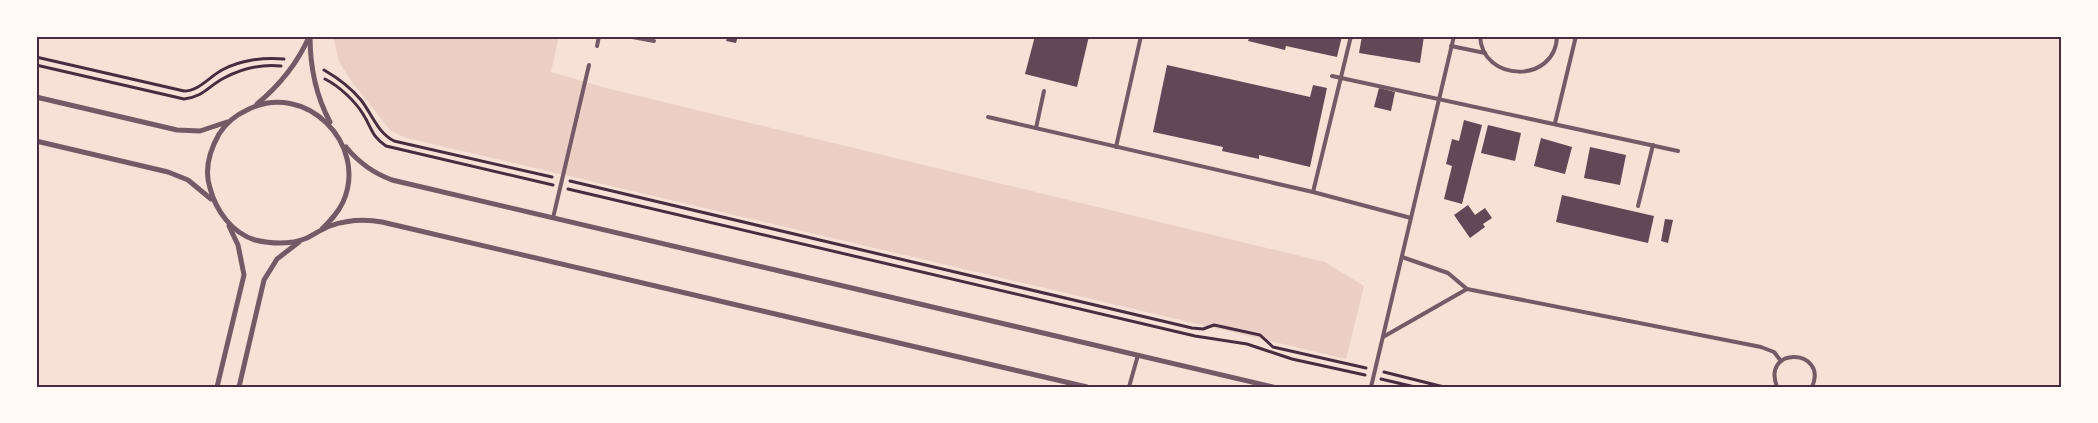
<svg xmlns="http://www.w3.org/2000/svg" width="2098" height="423" font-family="'Public Sans',sans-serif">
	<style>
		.green { fill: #ebcfc5 }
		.building { fill: #644757 }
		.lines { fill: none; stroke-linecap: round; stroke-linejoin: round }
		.path { stroke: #4a2c40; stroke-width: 3 }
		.service { stroke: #755966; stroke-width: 4 }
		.minor { stroke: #755966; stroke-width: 5 }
		.neatline { fill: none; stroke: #4a2c40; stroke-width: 2 }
	</style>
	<rect width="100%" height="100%" fill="#f7e1d7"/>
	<polygon class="green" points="333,36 559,36 551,72 606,88 1325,262 1364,286 1346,359 403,137 390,130 352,82 339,62"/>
	<g class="building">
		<polygon points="728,36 738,36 736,43 726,41"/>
		<polygon points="1035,36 1089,36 1077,87 1025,74"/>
		<polygon points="1250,36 1342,36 1337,57 1286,46 1285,50 1248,41"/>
		<polygon points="1362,36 1424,36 1420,63 1359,53"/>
		<polygon points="1167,65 1310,97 1313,85 1327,88 1310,167 1259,155 1259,159 1222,151 1223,147 1153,132"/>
		<polygon points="1379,88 1395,92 1391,111 1374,107"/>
		<polygon points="1464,120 1482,125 1462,204 1444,199 1452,166 1446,164 1452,139 1459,141"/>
		<polygon points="1488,125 1521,133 1515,161 1481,153"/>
		<polygon points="1541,138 1572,147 1565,174 1534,166"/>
		<polygon points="1590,147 1626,155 1620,185 1584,178"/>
		<polygon points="1562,195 1654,216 1648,243 1556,222"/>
		<polygon points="1468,205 1475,215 1485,208 1492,218 1483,224 1485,227 1470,238 1454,215"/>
		<polygon points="1665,219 1673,220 1668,243 1661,241"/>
	</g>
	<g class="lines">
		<g class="path">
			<path d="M36,57l148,34c15,0 25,-14 38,-21 18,-10 42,-13 62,-11"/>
			<path d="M36,65l148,34c21,-3 23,-12 40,-21 17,-9 38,-14 57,-12"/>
			<path d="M324,70c14,8 27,18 37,30 11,14 16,32 33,41l158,36"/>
			<path d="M325,79c14,7 30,22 38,35 9,14 8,22 23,32l167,39"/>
			<polyline points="570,181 1192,328 1203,329 1214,325 1260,335 1273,347 1366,368"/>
			<polyline points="568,189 1195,336 1247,344 1292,359 1365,375"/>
			<polyline points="1384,372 1444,387"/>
			<polyline points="1381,379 1415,387"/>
		</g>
		<g class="service">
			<polyline points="627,36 654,41"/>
			<path d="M1480,36c2,47 76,48 77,0"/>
			<polyline points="597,46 599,36"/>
			<polyline points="1451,46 1485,53"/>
			<polyline points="1332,76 1678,151"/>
			<polyline points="988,117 1313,192 1411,218"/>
			<polyline points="1555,123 1576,36"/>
			<polyline points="1036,128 1044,91"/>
			<polyline points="1116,147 1141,36"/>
			<polyline points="1313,192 1351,36"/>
			<polyline points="1638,206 1653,145"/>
			<polyline points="553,218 589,65"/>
			<polyline points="1402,257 1448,273 1467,289 1761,347 1774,352 1781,361"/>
			<polyline points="1383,337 1467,289"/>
			<polyline points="1129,387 1138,355"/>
			<polyline points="1371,387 1454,36"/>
			<path d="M1777,387c-16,-42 52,-38 35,0"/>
		</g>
		<g class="minor">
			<path d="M310,36c0,30 6,60 20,86"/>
			<polyline points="36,97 177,130 200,131 227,122"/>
			<path d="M257,104c23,-19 40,-40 52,-67"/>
			<polyline points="36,141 168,172 188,180 211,199"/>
			<path d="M346,147c13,16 27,26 46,33l881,207"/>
			<path d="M322,229c8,-8 16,-16 21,-27 26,-58 -38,-122 -96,-92 -11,5 -21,13 -28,24 -9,16 -15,36 -9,54 6,23 22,45 45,52 17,4 35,5 52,-2 8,-4 15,-9 23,-12 17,-6 35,-7 52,-4l705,165"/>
			<polyline points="217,387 244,275 238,245 229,226"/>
			<polyline points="239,387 264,280 277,259 299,242"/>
		</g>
	</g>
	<rect width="2098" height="423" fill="none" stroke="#fffaf5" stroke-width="75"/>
	<rect x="38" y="38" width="2022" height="348" class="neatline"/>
</svg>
